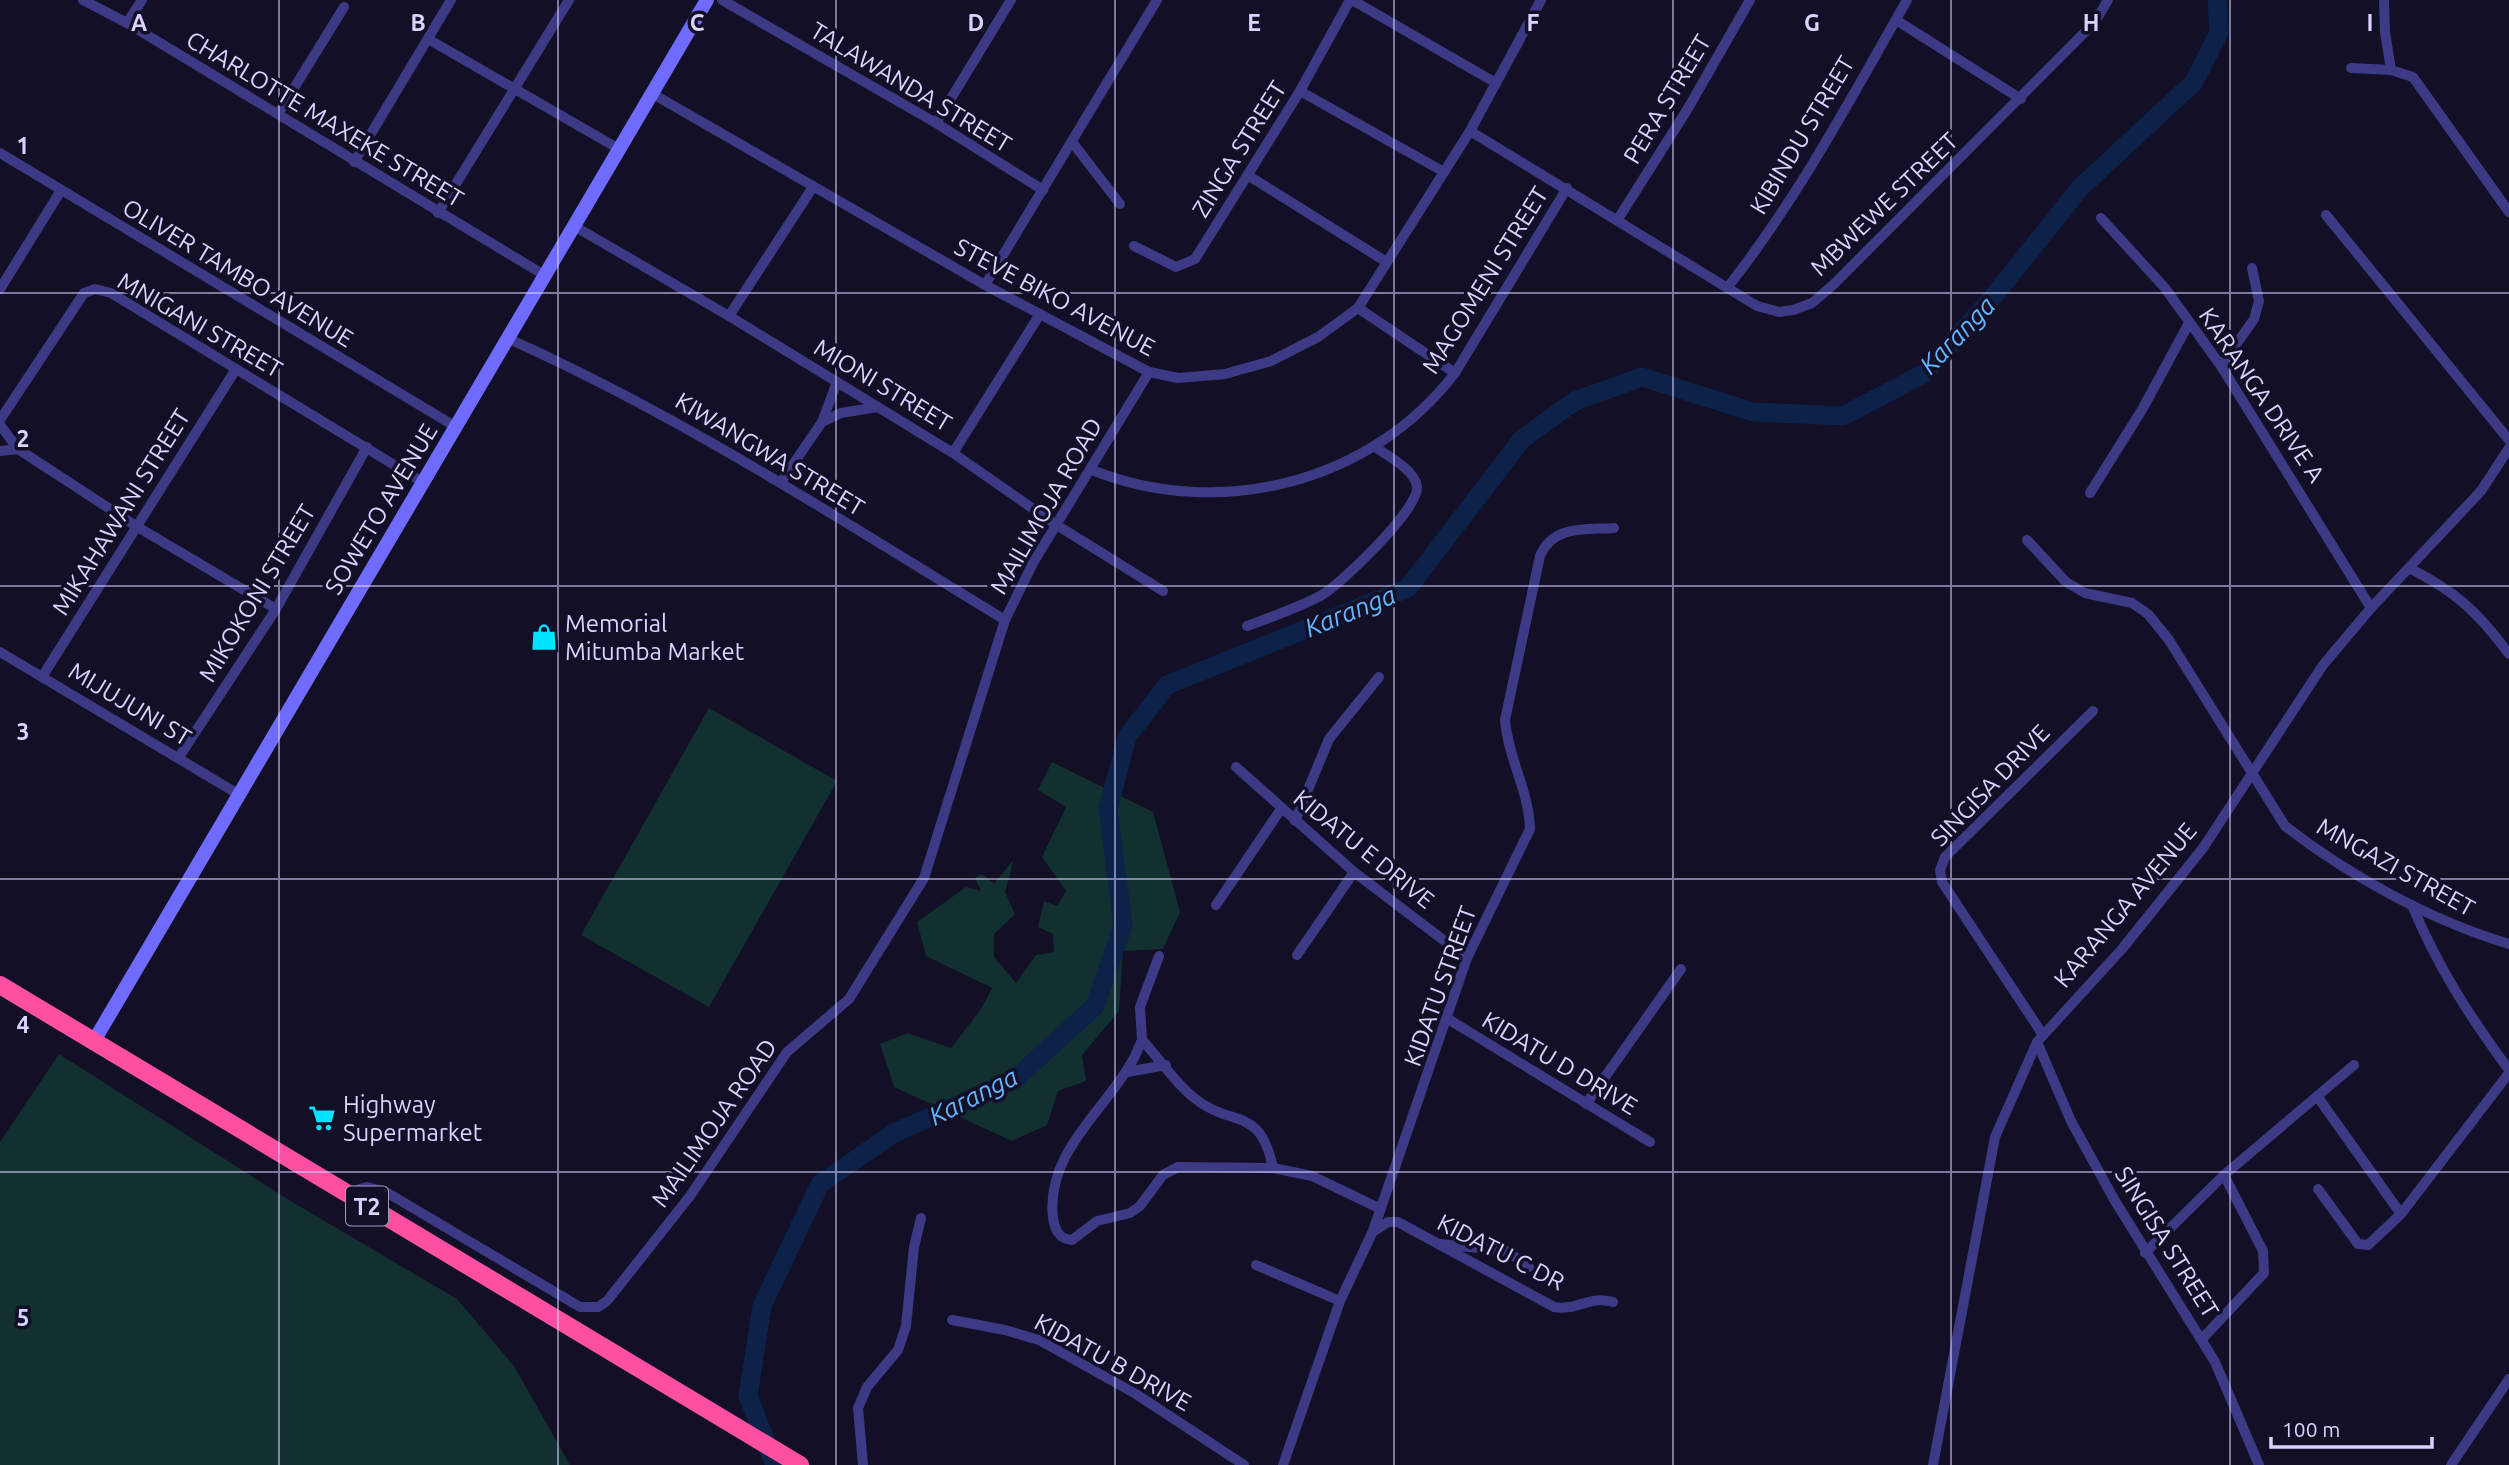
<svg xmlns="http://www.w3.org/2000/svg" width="2509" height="1465" font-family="Ubuntu,sans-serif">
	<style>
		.green { fill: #12302f }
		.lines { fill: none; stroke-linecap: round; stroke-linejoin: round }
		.river { stroke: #0c2248; stroke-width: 19 }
		.street { stroke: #3d3a85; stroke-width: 10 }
		.secondary { stroke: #6f6bff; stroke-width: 14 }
		.highway { stroke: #ff4fa3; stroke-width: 18 }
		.grid { fill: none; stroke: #d9d4ff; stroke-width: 2; stroke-opacity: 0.55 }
		.labels { text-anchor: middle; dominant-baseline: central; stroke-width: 7; stroke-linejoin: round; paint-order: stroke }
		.shield { fill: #130f26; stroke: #9e99be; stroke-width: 2 }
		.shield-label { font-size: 23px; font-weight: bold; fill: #d9d4ff }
		.street-label { font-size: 24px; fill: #d9d4ff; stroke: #130f26 }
		.poi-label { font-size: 24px; fill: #d9d4ff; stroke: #130f26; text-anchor: start }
		.water-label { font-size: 26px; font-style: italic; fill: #62b6ff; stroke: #130f26 }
		.grid-label { font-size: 23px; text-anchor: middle; font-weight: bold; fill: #d9d4ff; stroke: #130f26; stroke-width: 7; stroke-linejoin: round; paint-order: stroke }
	</style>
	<rect width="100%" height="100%" fill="#130f26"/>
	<g class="green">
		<polygon points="709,708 837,781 709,1007 581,935"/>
		<polygon points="1052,762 1153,812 1180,912 1163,949 1123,951 1119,1011 1082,1055 1086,1081 1058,1091 1047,1125 1012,1141 894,1087 880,1044 908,1033 951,1048 981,1009 992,988 926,956 917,922 966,887 981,891 975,878 982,874 994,884 1014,859 1005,892 1015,914 994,934 994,957 1016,983 1036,955 1054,952 1053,934 1038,927 1044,901 1057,906 1066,891 1042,857 1066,807 1038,790"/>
		<polygon points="59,1054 294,1203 457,1299 514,1366 570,1465 0,1465 0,1142"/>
	</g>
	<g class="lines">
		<polyline class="river" points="775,1465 748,1396 762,1306 820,1184 894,1133 1014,1080 1095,1006 1123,925 1108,809 1127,737 1167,685 1408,588 1522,439 1575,401 1642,377 1753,412 1843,416 1925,373 1993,297 2080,188 2194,82 2219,32 2217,0"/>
		<g class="street">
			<polyline points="83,0 127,23 544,275"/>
			<polyline points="722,0 936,123 1043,190"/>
			<polyline points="1352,0 1496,83"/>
			<polyline points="2384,0 2385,32 2391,70"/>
			<polyline points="1896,20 2021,99"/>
			<polyline points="127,23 142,0"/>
			<polyline points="428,39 619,149"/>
			<polyline points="2351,68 2391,70 2413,77 2509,212"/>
			<polyline points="1300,91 1444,172"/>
			<polyline points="653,94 985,285 1149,372 1178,378 1225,374 1271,361 1318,337 1358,308 1470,131 1541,0"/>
			<polyline points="278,114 344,7"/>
			<polyline points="936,123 1011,0"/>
			<polyline points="1470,131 1757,306 1779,312 1793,310 1812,303 1833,285 2095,22 2108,0"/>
			<polyline points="1072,142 1120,204"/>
			<polyline points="0,153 456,427"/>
			<polyline points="354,162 451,0"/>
			<polyline points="1249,176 1385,261"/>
			<polyline points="438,213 569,0"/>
			<polyline points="2326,215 2509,440"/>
			<polyline points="2101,218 2165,288 2221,366 2371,608"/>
			<polyline points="1618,219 1687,110 1750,0"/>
			<polyline points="574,226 729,316 953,453 1055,524 1163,591"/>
			<polyline points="1134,246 1176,267 1195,259 1300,91 1350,0"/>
			<polyline points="985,285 1157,0"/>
			<path d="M1727,288c70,-88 124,-190 180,-288"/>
			<polyline points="0,289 60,192"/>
			<polyline points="1358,308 1455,373"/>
			<polyline points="729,316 813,187"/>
			<path d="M507,338c175,78 335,183 498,282"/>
			<polyline points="2221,366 2254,319 2259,301 2252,268"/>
			<polyline points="0,420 84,293 95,289 111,293 424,483"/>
			<polyline points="822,422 841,413 878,407"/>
			<polyline points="0,425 18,449 136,526 276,609"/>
			<polyline points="0,451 18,449"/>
			<polyline points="953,453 1040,314"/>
			<path d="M1092,470c127,51 279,13 363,-97l112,-185"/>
			<polyline points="781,482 822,422 837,382"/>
			<polyline points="2090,493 2143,408 2189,323"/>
			<path d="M2027,540l39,42 19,11 47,10 16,11 21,26 116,186c64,50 147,95 224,118"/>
			<path d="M2409,568c46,23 69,44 100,86"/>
			<path d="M1247,626c24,-9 51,-18 75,-31 19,-11 97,-86 95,-108 -2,-17 -29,-31 -42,-40"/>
			<polyline points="0,652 238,794"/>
			<polyline points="42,677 236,369"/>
			<polyline points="179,757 276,609 367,447"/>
			<polyline points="1236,767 1354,872 1467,958"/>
			<polyline points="1295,821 1329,739 1379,677"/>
			<polyline points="1216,905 1281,809"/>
			<path d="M2412,905c25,61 58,112 97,165"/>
			<polyline points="1297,955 1354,872"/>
			<path d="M1159,956l-19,51 2,33 -7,16c-27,53 -90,95 -82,162 2,12 6,21 19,22l25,-19 33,-8 10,-7 23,-31 15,-8 95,1 39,8 69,33"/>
			<polyline points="1448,1019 1650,1142"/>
			<polyline points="2043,1035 1942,882 1940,870 1945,857 2093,711"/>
			<path d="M1142,1040c17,18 32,42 51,57 38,32 67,7 80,71"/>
			<polyline points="2037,1042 2071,1121 2115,1201 2215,1362 2259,1465"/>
			<polyline points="1127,1072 1166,1065"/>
			<polyline points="2317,1096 2401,1214"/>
			<polyline points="1586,1104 1681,969"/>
			<polyline points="2318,1189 2358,1244 2368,1245 2401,1214 2509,1073"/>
			<polyline points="346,1193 367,1187 386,1192 580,1307 598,1307 607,1301 690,1196 787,1052 849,999 924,878 1005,620 1033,563 1149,372"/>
			<path d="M1374,1231l14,-9h10l156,85c24,4 35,-12 59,-5"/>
			<polyline points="1441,1244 1507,1251 1529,1267"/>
			<polyline points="2145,1253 2224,1175 2354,1065"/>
			<polyline points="1256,1265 1340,1301"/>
			<polyline points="952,1320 1005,1330 1039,1340 1136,1394 1244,1465"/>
			<polyline points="2202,1339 2264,1273 2263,1251 2224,1175"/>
			<polyline points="863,1465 858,1408 867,1387 898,1350 906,1326 914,1247 921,1218"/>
			<path d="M1283,1465l57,-164 33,-70 94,-273 63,-129c-1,-38 -22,-71 -25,-109l35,-164c13,-31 45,-26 74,-28"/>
			<polyline points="1933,1465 1995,1137 2037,1042 2122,949 2203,848 2323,665 2371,608 2481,491 2509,448"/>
			<polyline points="2451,1465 2509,1379"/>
		</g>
		<polyline class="secondary" points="94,1041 707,0"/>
		<polyline class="highway" points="0,985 800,1465"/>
	</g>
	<path class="grid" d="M279,0v1465M558,0v1465M836,0v1465M1115,0v1465M1394,0v1465M1673,0v1465M1951,0v1465M2230,0v1465M0,293h2509M0,586h2509M0,879h2509M0,1172h2509"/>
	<defs>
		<symbol id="shop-bare" viewBox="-9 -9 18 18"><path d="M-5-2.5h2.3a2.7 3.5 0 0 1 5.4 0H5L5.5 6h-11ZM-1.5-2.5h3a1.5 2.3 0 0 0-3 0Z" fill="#00e5ff" stroke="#130f26" stroke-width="2.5" paint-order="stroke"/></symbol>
		<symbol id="supermarket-bare" viewBox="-9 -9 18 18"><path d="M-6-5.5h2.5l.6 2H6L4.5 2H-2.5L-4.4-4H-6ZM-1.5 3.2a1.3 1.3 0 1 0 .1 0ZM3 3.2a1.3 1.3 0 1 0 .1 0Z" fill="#00e5ff" stroke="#130f26" stroke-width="2.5" paint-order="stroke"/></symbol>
	</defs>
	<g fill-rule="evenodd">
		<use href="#shop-bare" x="525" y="618" width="38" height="38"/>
		<use href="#supermarket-bare" x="303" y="1099" width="38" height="38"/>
	</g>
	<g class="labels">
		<rect class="shield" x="346" y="1186.5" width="42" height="39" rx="5"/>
		<g class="shield-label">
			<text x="367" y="1206">T2</text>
		</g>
		<g class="street-label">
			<text transform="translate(911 87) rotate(31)">TALAWANDA STREET</text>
			<text transform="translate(1667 99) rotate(-59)">PERA STREET</text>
			<text transform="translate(325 119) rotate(31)">CHARLOTTE MAXEKE STREET</text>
			<text transform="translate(1802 135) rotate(-59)">KIBINDU STREET</text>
			<text transform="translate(1239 149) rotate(-58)">ZINGA STREET</text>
			<text transform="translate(1884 204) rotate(-44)">MBWEWE STREET</text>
			<text transform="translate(238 273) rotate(31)">OLIVER TAMBO AVENUE</text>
			<text transform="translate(1485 280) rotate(-58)">MAGOMENI STREET</text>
			<text transform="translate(1055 297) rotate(28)">STEVE BIKO AVENUE</text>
			<text transform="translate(200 325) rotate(30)">MNIGANI STREET</text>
			<text transform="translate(883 385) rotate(31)">MIONI STREET</text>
			<text transform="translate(2262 395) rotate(56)">KARANGA DRIVE A</text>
			<text transform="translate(770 454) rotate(31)">KIWANGWA STREET</text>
			<text transform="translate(1046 506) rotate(-60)">MAILIMOJA ROAD</text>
			<text transform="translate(381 509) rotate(-59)">SOWETO AVENUE</text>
			<text transform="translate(121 512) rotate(-58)">MIKAHAWANI STREET</text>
			<text transform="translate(257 593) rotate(-59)">MIKOKONI STREET</text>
			<text transform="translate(130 704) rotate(31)">MIJUJUNI ST</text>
			<text transform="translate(1990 785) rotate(-46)">SINGISA DRIVE</text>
			<text transform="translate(1364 849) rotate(39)">KIDATU E DRIVE</text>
			<text transform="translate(2396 867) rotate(29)">MNGAZI STREET</text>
			<text transform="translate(2125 905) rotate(-50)">KARANGA AVENUE</text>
			<text transform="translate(1440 986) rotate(-70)">KIDATU STREET</text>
			<text transform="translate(1560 1063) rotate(31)">KIDATU D DRIVE</text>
			<text transform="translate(714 1123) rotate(-55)">MAILIMOJA ROAD</text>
			<text transform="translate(2167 1242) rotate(58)">SINGISA STREET</text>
			<text transform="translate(1501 1252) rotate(27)">KIDATU C DR</text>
			<text transform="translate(1113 1362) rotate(29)">KIDATU B DRIVE</text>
		</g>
		<g class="poi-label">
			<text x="565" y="623">Memorial<tspan x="565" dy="28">Mitumba Market</tspan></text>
			<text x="343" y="1104">Highway<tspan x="343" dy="28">Supermarket</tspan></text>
		</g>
		<g class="water-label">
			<text transform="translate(1957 335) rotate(-46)">Karanga</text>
			<text transform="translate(1350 611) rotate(-22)">Karanga</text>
			<text transform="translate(973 1096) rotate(-27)">Karanga</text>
		</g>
	</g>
	<g class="grid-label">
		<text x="139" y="31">A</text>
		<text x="418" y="31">B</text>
		<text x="697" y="31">C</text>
		<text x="976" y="31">D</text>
		<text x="1254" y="31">E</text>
		<text x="1533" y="31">F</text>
		<text x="1812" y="31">G</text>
		<text x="2091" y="31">H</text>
		<text x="2370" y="31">I</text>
		<text x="23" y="154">1</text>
		<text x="23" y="447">2</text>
		<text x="23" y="740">3</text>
		<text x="23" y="1033">4</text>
		<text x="23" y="1326">5</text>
	</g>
	<path d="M2271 1437v10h161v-10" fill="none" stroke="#d9d4ff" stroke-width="3.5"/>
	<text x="2282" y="1437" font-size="21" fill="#d9d4ff" stroke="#130f26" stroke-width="5" paint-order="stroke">100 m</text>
</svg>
